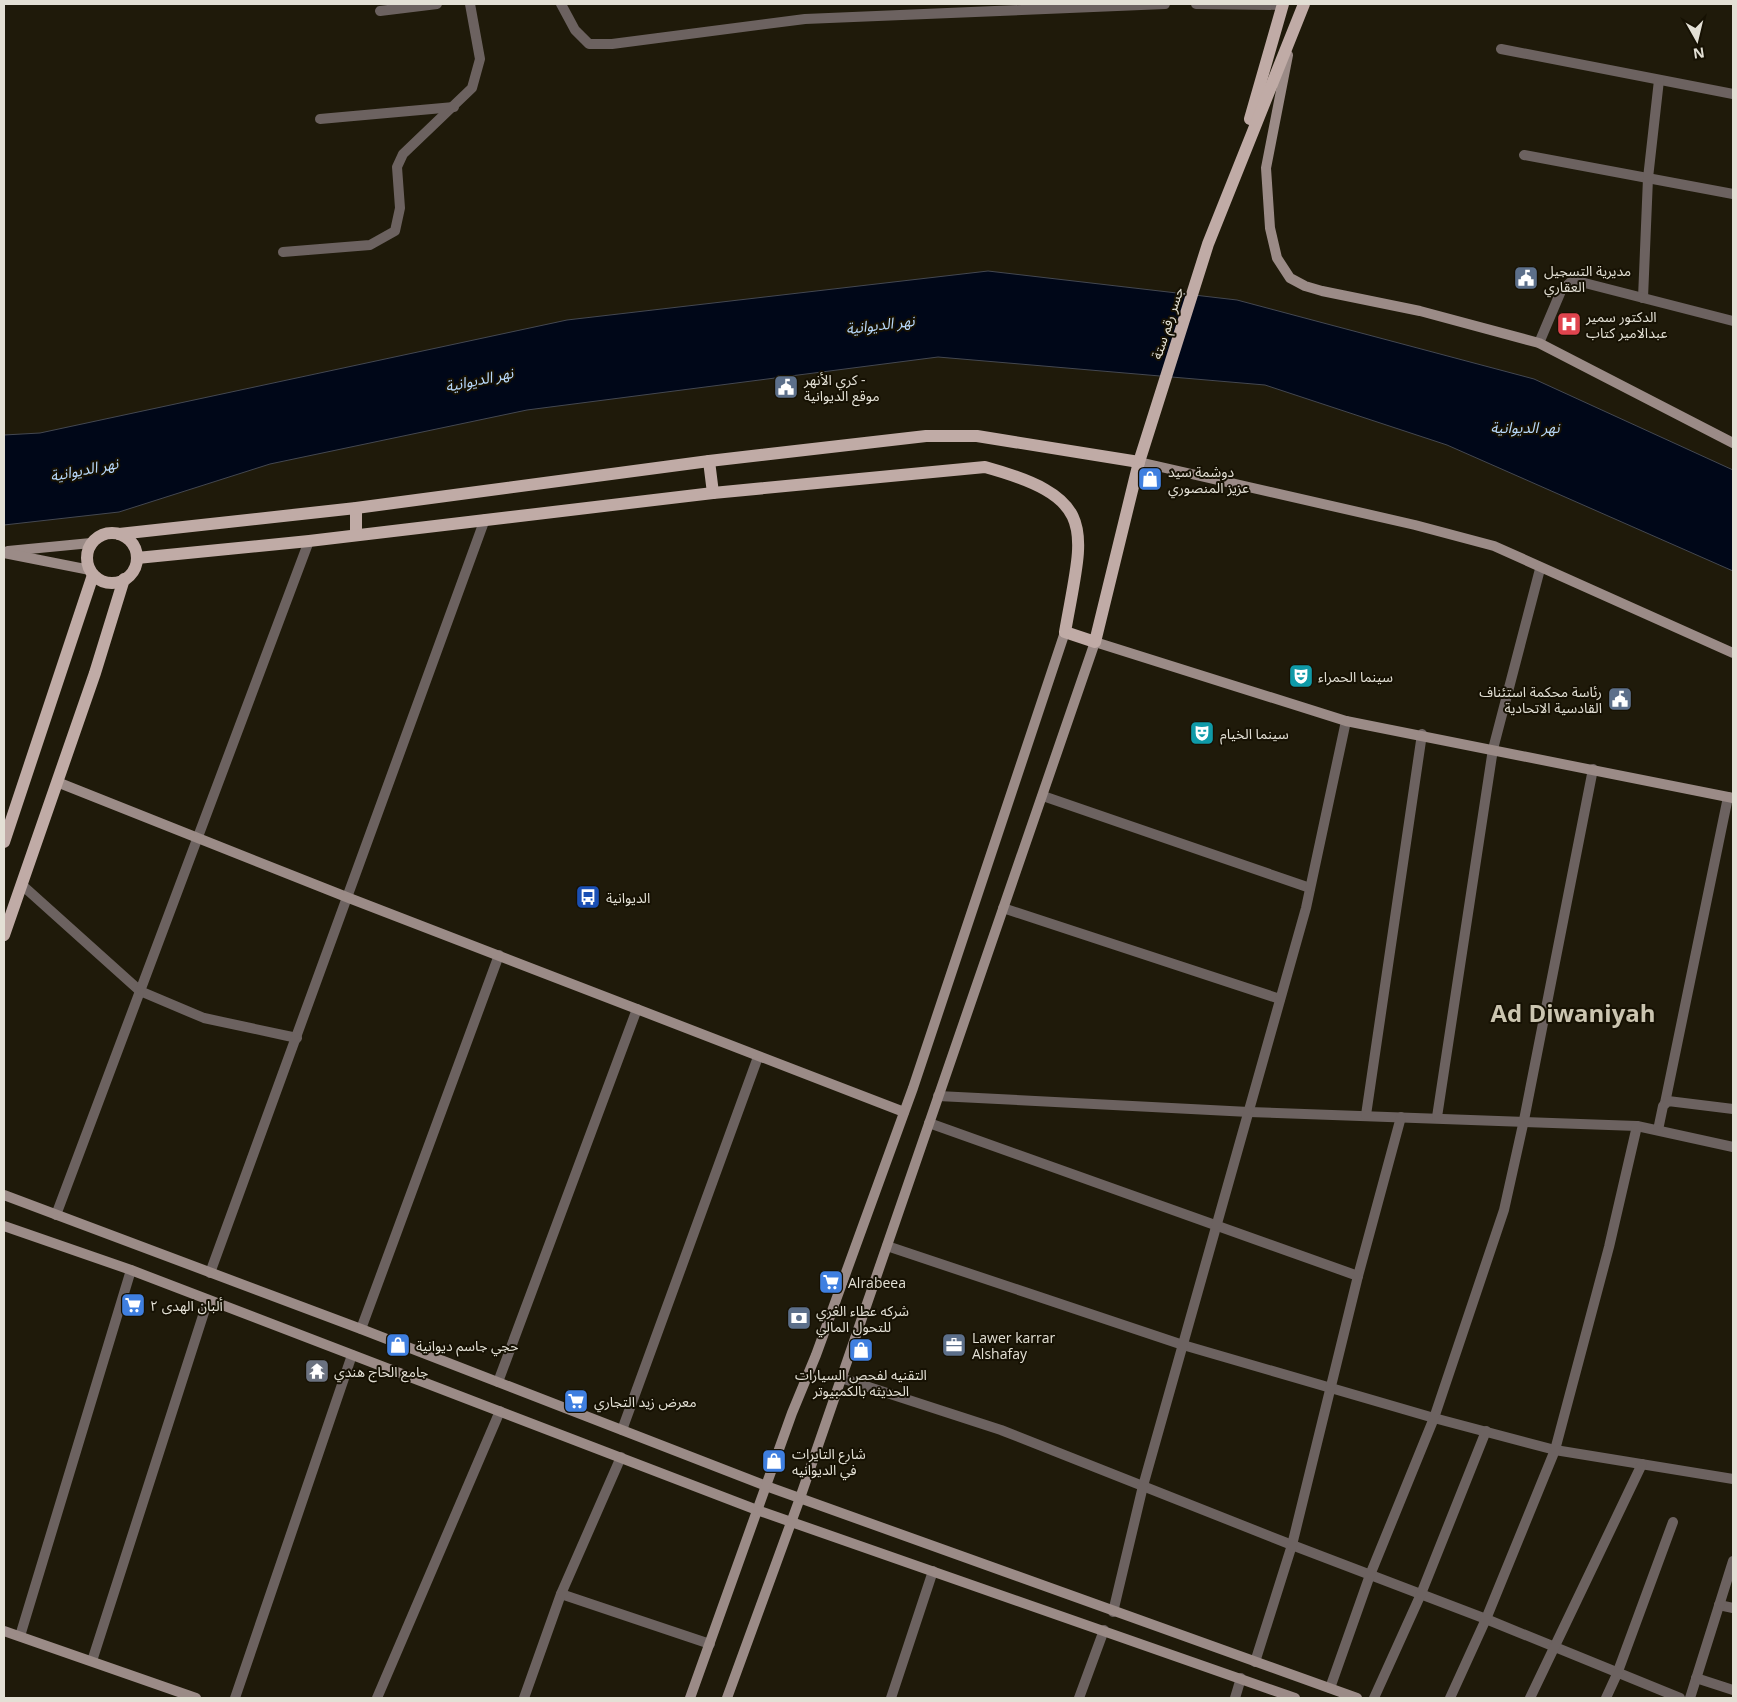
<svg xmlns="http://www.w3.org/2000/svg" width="1737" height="1702" font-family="'Open Sans','Noto Sans Arabic',sans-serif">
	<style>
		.water { fill: #000718; stroke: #444851 }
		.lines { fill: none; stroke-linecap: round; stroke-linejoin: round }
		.street { stroke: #6c6260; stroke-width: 10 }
		.secondary { stroke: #9b8b87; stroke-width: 10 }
		.primary { stroke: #c0aba6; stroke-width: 12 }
		.labels { text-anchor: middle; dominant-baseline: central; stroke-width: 4; stroke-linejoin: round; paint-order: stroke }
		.poi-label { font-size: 14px; fill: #e3e0d5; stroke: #161103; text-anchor: start }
		.street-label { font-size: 14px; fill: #e3e0d5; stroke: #161103 }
		.water-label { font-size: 15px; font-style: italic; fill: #b8d8fa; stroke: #161103 }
		.town-label { font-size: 24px; font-weight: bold; fill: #cbc5b0; stroke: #161103 }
	</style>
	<rect width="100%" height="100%" fill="#1f1a0a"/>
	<polygon class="water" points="988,271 1237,300 1534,379 1733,470 1733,571 1447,445 1265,385 938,357 527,410 270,464 119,512 4,525 4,435 40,433 567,320"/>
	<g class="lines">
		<g class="street">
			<polyline points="561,4 575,30 589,44 612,44 805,19 1165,4"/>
			<polyline points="1196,4 1282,5"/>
			<polyline points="380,11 437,4"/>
			<polyline points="1501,49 1733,94"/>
			<polyline points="320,119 454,107"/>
			<polyline points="1524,155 1733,194"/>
			<polyline points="283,252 370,245 395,231 400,208 397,167 403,154 472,88 480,59 470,4"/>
			<polyline points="1643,298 1648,178 1659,80"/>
			<polyline points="1539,343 1561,291 1573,280 1733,321"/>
			<polyline points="1043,796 1310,888"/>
			<polyline points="22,885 140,991 204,1018 297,1038"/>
			<polyline points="1003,908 1280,999"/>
			<polyline points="938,1096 1249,1112 1637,1126 1733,1147"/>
			<polyline points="1665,1103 1728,797"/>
			<polyline points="1366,1115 1422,734"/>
			<polyline points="1437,1117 1493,749 1540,569"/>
			<polyline points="929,1123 1358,1276"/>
			<polyline points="1658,1130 1663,1106 1668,1101 1733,1109"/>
			<polyline points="56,1215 309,541"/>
			<polyline points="887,1246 1183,1345 1434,1418 1555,1450 1733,1479"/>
			<polyline points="210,1273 485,519"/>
			<polyline points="361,1329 499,955"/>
			<polyline points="841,1378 1001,1430 1292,1545 1486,1619 1680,1698"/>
			<polyline points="498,1382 637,1009"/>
			<polyline points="622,1430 758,1057"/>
			<polyline points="561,1594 710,1644"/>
			<polyline points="1719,1605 1733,1608"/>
			<polyline points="1113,1612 1143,1486 1306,908 1346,721"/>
			<polyline points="20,1636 131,1270"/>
			<polyline points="92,1661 208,1300"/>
			<polyline points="1255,1662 1292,1545 1358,1276 1401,1117"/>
			<polyline points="1696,1678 1733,1690"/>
			<polyline points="1330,1688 1370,1575 1434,1418 1504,1210 1524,1120 1593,769"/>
			<polyline points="235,1698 352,1355"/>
			<polyline points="377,1698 500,1411"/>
			<polyline points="524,1698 561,1594 621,1457"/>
			<polyline points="891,1698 933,1571"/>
			<polyline points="1079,1698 1104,1630"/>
			<polyline points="1235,1698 1241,1678"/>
			<polyline points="1374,1698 1421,1594 1486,1431"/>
			<polyline points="1450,1698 1486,1619 1555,1450 1609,1247 1637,1126"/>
			<polyline points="1530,1698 1642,1464"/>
			<polyline points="1606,1698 1617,1674 1673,1522"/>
			<polyline points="1690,1698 1733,1561"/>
		</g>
		<g class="secondary">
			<polyline points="1288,55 1266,168 1270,228 1277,258 1290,278 1305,286 1322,291 1420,311 1539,343 1733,443"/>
			<polyline points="1139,462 1415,525 1494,546 1733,653"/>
			<polyline points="8,551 91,543"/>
			<polyline points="4,553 90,570"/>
			<polyline points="57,782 349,898 904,1112"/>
			<polyline points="4,1195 361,1329 766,1486 1357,1698"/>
			<polyline points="4,1226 131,1270 757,1510 1295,1698"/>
			<polyline points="4,1631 196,1698"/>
			<polyline points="690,1698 792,1413 816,1355 913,1088 1065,632"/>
			<polyline points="727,1698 800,1498 1095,642 1346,721 1733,798"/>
		</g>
		<g class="primary">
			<polyline points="1250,119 1283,4"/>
			<polyline points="709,461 713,493"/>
			<polyline points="356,508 356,534"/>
			<circle cx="112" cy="558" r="25"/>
			<polyline points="119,534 356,508 709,461 926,436 977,436 1139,462"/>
			<path d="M137,558l172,-17 404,-48 272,-26c116,32 98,62 80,165l30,10 44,-180 69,-218 96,-240"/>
			<polyline points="4,842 93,575"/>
			<polyline points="4,935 95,673 124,579"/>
		</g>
	</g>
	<defs>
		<symbol id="civic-square" viewBox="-11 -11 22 22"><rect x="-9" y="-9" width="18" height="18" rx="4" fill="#5c6f8a" stroke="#161103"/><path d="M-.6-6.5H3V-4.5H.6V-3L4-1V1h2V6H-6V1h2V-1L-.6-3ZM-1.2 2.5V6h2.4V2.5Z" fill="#fff"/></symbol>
		<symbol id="hospital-square" viewBox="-11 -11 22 22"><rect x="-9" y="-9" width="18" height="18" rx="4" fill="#e0444e" stroke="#161103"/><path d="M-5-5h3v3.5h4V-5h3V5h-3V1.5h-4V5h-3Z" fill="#fff"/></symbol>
		<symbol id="shop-square" viewBox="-11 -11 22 22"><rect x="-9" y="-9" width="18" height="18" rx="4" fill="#3f7fe0" stroke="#161103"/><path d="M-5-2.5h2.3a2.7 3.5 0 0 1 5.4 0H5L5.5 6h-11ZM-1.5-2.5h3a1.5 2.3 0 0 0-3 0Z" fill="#fff"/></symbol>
		<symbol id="theatre-square" viewBox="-11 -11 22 22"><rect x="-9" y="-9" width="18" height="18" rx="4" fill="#0f9aa8" stroke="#161103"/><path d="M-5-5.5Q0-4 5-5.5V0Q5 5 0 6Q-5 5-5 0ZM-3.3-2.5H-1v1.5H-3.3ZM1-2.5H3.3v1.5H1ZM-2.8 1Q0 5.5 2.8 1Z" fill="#fff"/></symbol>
		<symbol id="bus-square" viewBox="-11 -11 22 22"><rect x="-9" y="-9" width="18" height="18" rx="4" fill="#1a4fb4" stroke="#161103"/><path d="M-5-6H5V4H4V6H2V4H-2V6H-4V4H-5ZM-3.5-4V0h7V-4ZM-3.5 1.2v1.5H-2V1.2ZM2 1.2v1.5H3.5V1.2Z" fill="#fff"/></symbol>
		<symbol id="supermarket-square" viewBox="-11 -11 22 22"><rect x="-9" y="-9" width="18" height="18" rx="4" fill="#3f7fe0" stroke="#161103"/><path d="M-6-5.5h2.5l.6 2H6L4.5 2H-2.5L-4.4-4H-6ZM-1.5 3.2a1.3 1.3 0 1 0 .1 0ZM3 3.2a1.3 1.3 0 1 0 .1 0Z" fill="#fff"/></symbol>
		<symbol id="bank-square" viewBox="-11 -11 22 22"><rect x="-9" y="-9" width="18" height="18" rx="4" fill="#5c6f8a" stroke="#161103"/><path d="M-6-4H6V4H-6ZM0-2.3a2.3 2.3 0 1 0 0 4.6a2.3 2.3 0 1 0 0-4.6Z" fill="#fff"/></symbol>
		<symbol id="office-square" viewBox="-11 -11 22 22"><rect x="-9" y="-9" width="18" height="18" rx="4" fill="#5c6f8a" stroke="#161103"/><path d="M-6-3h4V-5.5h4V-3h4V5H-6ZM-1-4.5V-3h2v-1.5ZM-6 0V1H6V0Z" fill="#fff"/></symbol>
		<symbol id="temple-square" viewBox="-11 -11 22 22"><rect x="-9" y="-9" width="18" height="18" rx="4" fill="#6b7280" stroke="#161103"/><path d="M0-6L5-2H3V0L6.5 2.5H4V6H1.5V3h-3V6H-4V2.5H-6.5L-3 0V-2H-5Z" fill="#fff"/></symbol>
	</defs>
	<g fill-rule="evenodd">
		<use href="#civic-square" x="1512" y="264" width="28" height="28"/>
		<use href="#hospital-square" x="1555" y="310" width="28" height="28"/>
		<use href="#civic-square" x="772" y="373" width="28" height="28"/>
		<use href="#shop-square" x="1136" y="465" width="28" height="28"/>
		<use href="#theatre-square" x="1287" y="662" width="28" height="28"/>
		<use href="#civic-square" x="1606" y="685" width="28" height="28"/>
		<use href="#theatre-square" x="1188" y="719" width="28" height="28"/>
		<use href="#bus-square" x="574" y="883" width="28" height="28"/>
		<use href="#supermarket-square" x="817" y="1268" width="28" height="28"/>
		<use href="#supermarket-square" x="119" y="1291" width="28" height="28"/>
		<use href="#bank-square" x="785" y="1304" width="28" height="28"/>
		<use href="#shop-square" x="384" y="1331" width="28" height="28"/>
		<use href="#office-square" x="940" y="1331" width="28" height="28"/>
		<use href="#shop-square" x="847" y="1336" width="28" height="28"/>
		<use href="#temple-square" x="303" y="1357" width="28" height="28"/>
		<use href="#supermarket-square" x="562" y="1387" width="28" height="28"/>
		<use href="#shop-square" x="760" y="1447" width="28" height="28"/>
	</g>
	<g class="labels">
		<g class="poi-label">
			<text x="1544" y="270">مديرية التسجيل<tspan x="1544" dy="16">العقاري</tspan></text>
			<text x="1586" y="316">الدكتور سمير<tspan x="1586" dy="16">عبدالامير كتاب</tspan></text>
			<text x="804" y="379">كري الأنهر -<tspan x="804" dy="16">موقع الديوانية</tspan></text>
			<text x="1168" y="471">دوشمة سيد<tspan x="1168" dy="16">عزيز المنصوري</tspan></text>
			<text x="1318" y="676">سينما الحمراء</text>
			<text x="1602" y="691" text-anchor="end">رئاسة محكمة استئناف<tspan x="1602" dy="16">القادسية الاتحادية</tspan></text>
			<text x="1220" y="733">سينما الخيام</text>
			<text x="606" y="897">الديوانية</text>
			<text x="848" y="1282">Alrabeea</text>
			<text x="150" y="1305">ألبان الهدى ٢</text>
			<text x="816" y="1310">شركه عطاء الغري<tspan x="816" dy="16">للتحول المالي</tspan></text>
			<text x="972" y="1337">Lawer karrar<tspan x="972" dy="16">Alshafay</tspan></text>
			<text x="416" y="1345">حجي جاسم ديوانية</text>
			<text x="334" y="1371">جامع الحاج هندي</text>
			<text x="861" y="1374" text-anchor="middle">التقنيه لفحص السيارات<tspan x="861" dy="16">الحديثه بالكمبيوتر</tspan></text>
			<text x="594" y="1401">معرض زيد التجاري</text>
			<text x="792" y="1453">شارع التايرات<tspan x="792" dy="16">في الديوانيه</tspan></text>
		</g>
		<g class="street-label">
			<text transform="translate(1167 323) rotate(-72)">جسر رقم ستة</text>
		</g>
		<g class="water-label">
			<text transform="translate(880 324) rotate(-7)">نهر الديوانية</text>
			<text transform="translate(479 379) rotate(-12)">نهر الديوانية</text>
			<text x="1525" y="427">نهر الديوانية</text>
			<text transform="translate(84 469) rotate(-11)">نهر الديوانية</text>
		</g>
		<g class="town-label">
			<text x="1573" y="1012">Ad Diwaniyah</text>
		</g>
	</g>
	<rect width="1737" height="1702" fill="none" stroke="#e3e0d5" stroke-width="10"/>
	<g transform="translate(1697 40) rotate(172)" stroke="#161103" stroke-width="4" paint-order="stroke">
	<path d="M0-4L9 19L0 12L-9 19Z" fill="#e3e0d5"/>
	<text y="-8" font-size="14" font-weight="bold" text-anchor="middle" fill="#e3e0d5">N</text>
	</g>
</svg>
